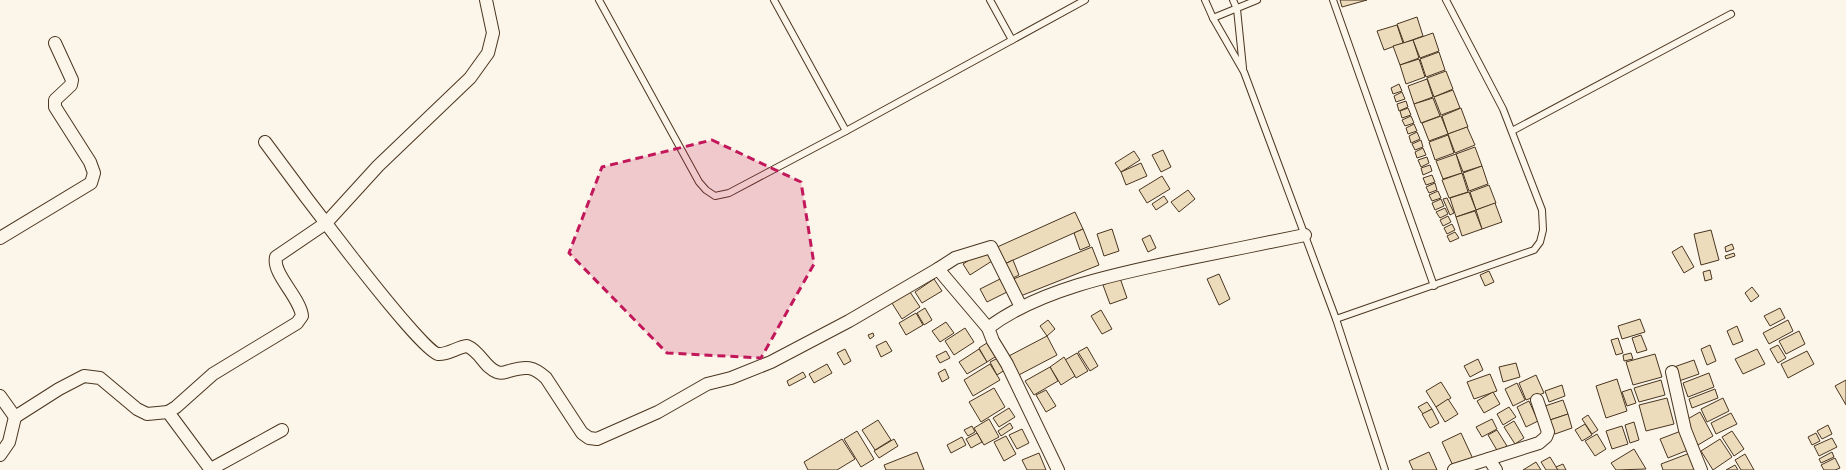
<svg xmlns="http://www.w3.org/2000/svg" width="1846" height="470" font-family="'IBM Plex Serif',serif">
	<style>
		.building { fill: #ecdcbc; stroke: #4a3520 }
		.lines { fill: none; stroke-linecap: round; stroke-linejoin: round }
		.lane-casing { stroke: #4a3520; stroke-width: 8 }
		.street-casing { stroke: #4a3520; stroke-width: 14 }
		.lane { stroke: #fbf6e9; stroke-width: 6 }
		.street { stroke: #fbf6e9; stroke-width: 12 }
		.marked { fill: #c2185b; fill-opacity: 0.2; stroke: #c2185b; stroke-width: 3; stroke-dasharray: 8 5; stroke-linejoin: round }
	</style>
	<rect width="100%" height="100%" fill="#fbf6e9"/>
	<g class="building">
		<polygon points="1340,0 1367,0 1342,7"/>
		<polygon points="1417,17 1423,36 1404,43 1397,24"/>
		<polygon points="1397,25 1403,43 1384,50 1377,31"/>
		<polygon points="1433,33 1439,51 1420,58 1413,40"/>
		<polygon points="1413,40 1419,58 1400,65 1393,46"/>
		<polygon points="1439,52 1445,70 1426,77 1420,59"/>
		<polygon points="1419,59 1425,77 1406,84 1400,65"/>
		<polygon points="1446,71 1453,89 1434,97 1427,78"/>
		<polygon points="1427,79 1433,97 1414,104 1408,86"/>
		<polygon points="1399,84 1402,91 1393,94 1391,88"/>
		<polygon points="1453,90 1460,108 1441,115 1434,97"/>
		<polygon points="1402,92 1405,99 1396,102 1394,96"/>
		<polygon points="1433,98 1440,116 1421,123 1414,104"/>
		<polygon points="1406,101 1408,107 1399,111 1397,104"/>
		<polygon points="1408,108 1411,115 1402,118 1400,111"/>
		<polygon points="1461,108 1468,127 1448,134 1442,116"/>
		<polygon points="1411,116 1414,123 1405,126 1402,120"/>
		<polygon points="1441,116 1448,134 1429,141 1422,123"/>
		<polygon points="1414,124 1417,131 1408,134 1406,128"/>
		<polygon points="1467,127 1475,145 1455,153 1448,134"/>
		<polygon points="1417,132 1420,139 1411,143 1409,136"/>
		<polygon points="1448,135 1454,153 1435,160 1429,142"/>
		<polygon points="1421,140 1423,147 1415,150 1412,144"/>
		<polygon points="1475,147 1482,166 1463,172 1456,154"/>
		<polygon points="1423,148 1426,155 1417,158 1415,152"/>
		<polygon points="1163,150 1171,167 1161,172 1152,155"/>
		<polygon points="1134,151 1140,160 1121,172 1115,163"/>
		<polygon points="1456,154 1462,173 1443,179 1436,161"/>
		<polygon points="1427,157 1429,163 1421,167 1418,160"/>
		<polygon points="1141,163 1147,176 1126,185 1121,172"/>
		<polygon points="1430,165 1432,171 1423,175 1421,168"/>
		<polygon points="1482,166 1488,184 1469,191 1463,173"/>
		<polygon points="1462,173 1468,192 1449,198 1442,180"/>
		<polygon points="1432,175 1435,182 1426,185 1423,178"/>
		<polygon points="1162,176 1170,189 1147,203 1139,190"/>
		<polygon points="1435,183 1437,190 1429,193 1426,187"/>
		<polygon points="1489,185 1496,203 1476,210 1470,192"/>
		<polygon points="1188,190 1195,199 1179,212 1171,202"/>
		<polygon points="1438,191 1441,198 1432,201 1429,195"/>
		<polygon points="1469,192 1476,210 1456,217 1450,198"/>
		<polygon points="1164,196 1168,202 1156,210 1152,204"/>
		<polygon points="1447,198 1454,213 1450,215 1443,199"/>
		<polygon points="1441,199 1444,206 1435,210 1432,203"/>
		<polygon points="1495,203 1502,222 1482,229 1476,210"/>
		<polygon points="1445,208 1448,214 1440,218 1436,212"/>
		<polygon points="1475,211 1482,229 1462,236 1456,217"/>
		<polygon points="1075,212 1083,229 1002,265 995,248"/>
		<polygon points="1448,216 1451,222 1443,226 1440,220"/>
		<polygon points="1452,224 1455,230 1447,234 1444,228"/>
		<polygon points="1083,229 1090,246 1080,250 1074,233"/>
		<polygon points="1112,229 1119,251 1104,256 1097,234"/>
		<polygon points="1711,230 1719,260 1701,265 1694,234"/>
		<polygon points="1455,232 1459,238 1450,242 1447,236"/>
		<polygon points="1150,235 1156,248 1148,252 1142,239"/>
		<polygon points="1732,244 1734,249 1726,252 1725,247"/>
		<polygon points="1682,246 1694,267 1684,273 1672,252"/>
		<polygon points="1092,247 1099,265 1018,297 1011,280"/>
		<polygon points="985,250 992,261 970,275 963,264"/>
		<polygon points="1734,253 1735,256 1726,259 1725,256"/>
		<polygon points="1013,260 1019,275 1009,280 1003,265"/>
		<polygon points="1710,270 1712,279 1705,281 1703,272"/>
		<polygon points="1489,271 1494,282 1485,286 1480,275"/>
		<polygon points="1219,274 1230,299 1219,305 1207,279"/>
		<polygon points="1120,278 1127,298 1110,304 1103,285"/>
		<polygon points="934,279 942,291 922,303 915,292"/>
		<polygon points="1000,279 1007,292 987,302 980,289"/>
		<polygon points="1752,287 1759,296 1751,302 1745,293"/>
		<polygon points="908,289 920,307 902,319 890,300"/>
		<polygon points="925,308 932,320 924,325 917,313"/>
		<polygon points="1780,308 1785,318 1770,326 1764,316"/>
		<polygon points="1101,310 1112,329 1102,334 1091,316"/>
		<polygon points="916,313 923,325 906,335 899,323"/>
		<polygon points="1640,319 1645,332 1622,339 1618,326"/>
		<polygon points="1048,320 1055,329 1047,336 1040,326"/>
		<polygon points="1788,320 1793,331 1769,344 1763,333"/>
		<polygon points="946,322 954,333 940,342 932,331"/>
		<polygon points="1737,326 1743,341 1733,345 1727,331"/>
		<polygon points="965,328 974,342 954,355 945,341"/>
		<polygon points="1799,331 1805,344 1786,354 1779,341"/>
		<polygon points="873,333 874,336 870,339 868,335"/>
		<polygon points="1641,335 1647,350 1637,353 1632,338"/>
		<polygon points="1047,336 1057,355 1015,377 1005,358"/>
		<polygon points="1618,338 1623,353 1616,355 1611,340"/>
		<polygon points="886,341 892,351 881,357 876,346"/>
		<polygon points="990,341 998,355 987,362 979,348"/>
		<polygon points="1710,345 1716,361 1707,365 1701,349"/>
		<polygon points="1778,345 1786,358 1778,363 1770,349"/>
		<polygon points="1087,347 1098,366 1090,371 1078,352"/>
		<polygon points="845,349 851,361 844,365 837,353"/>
		<polygon points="979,349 987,362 967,374 959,362"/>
		<polygon points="1757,349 1765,364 1743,374 1735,359"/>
		<polygon points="946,351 950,358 940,363 936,356"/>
		<polygon points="1807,351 1814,364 1788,378 1781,364"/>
		<polygon points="1077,353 1088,371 1076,378 1065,360"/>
		<polygon points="1631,353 1633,359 1624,361 1623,355"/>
		<polygon points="1655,354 1662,377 1633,385 1626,362"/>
		<polygon points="1064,357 1075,376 1061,385 1050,367"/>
		<polygon points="998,358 1005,370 997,375 990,362"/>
		<polygon points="1478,359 1483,370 1470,377 1464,366"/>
		<polygon points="1694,360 1699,374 1679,381 1674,367"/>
		<polygon points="1516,363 1520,377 1503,382 1499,367"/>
		<polygon points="827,364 832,373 814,383 809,374"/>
		<polygon points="990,364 1000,380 973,396 964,380"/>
		<polygon points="1050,367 1058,381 1034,395 1025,381"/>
		<polygon points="945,369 949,378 942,382 938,373"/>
		<polygon points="803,372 806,377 789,386 787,381"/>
		<polygon points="1709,373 1714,387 1688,397 1683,383"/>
		<polygon points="1490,374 1497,391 1474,399 1467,382"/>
		<polygon points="1536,375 1544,393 1526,400 1519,383"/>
		<polygon points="1617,379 1627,411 1606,418 1596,386"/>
		<polygon points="1661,380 1665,395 1639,402 1634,388"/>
		<polygon points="1846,380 1846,405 1835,386"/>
		<polygon points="1441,382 1451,398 1436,407 1426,391"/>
		<polygon points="1517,383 1525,400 1513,406 1505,389"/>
		<polygon points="1562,385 1565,396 1549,402 1545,391"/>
		<polygon points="994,388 1005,407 981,422 969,402"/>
		<polygon points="1631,389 1636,403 1627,406 1622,392"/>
		<polygon points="1715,389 1718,398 1692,408 1689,399"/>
		<polygon points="1046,390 1056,406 1046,412 1036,395"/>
		<polygon points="1493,392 1500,404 1484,413 1477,401"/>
		<polygon points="1667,398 1674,424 1646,431 1639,405"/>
		<polygon points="1723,398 1729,411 1707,422 1701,409"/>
		<polygon points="1448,399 1458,414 1445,422 1436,407"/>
		<polygon points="1563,400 1568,414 1550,420 1545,406"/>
		<polygon points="1529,401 1538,421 1526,427 1517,407"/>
		<polygon points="1427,402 1432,409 1423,414 1418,407"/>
		<polygon points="1509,407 1516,417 1503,425 1497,414"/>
		<polygon points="1009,408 1015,417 999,427 993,418"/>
		<polygon points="1432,409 1439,423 1430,428 1422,414"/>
		<polygon points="1700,412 1713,436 1698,445 1684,421"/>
		<polygon points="1731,413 1737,424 1716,434 1711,423"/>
		<polygon points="1568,414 1572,428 1555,434 1550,420"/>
		<polygon points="1588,415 1598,430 1592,434 1582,419"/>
		<polygon points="989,419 999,437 984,445 974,428"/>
		<polygon points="1492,419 1497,429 1482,437 1476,427"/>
		<polygon points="878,420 891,440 875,450 862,430"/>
		<polygon points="1514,421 1524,438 1515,444 1504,427"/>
		<polygon points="1634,422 1639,440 1630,443 1625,425"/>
		<polygon points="1010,423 1013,428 1001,436 998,431"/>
		<polygon points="1585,424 1592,435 1582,441 1575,430"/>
		<polygon points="1828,425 1832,434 1822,439 1817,431"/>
		<polygon points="972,426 975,432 968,436 964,430"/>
		<polygon points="1622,426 1628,444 1612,449 1606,431"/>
		<polygon points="1022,429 1029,443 1017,449 1009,435"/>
		<polygon points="1497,430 1507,446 1498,452 1488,435"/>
		<polygon points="857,431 874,459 861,467 844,439"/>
		<polygon points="1681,431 1688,450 1668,458 1660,439"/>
		<polygon points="1732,431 1744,449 1734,456 1722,437"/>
		<polygon points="977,433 982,442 971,448 966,439"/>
		<polygon points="1461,433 1473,459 1454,468 1442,442"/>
		<polygon points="1816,433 1820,441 1812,445 1808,437"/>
		<polygon points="1597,434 1606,449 1595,456 1585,441"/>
		<polygon points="1006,436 1016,454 1004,461 994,442"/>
		<polygon points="962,437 966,445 951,453 947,445"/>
		<polygon points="1832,438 1837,447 1819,456 1814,446"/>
		<polygon points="842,439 855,459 837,470 808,470 804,462"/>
		<polygon points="894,439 898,446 879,458 874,451"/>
		<polygon points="1720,439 1732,457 1713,470 1701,451"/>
		<polygon points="1634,449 1646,469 1616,470 1611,463"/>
		<polygon points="917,452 924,470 886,470 884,465"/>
		<polygon points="1429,452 1437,470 1413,470 1409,461"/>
		<polygon points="1832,452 1834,457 1821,463 1819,459"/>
		<polygon points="1039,453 1046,470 1027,470 1022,460"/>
		<polygon points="1690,453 1697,470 1663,470 1661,464"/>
		<polygon points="1745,454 1754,470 1741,470 1735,460"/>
		<polygon points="1550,457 1558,470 1546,470 1541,462"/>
		<polygon points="1835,458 1840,468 1835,470 1824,470 1821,465"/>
		<polygon points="1536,462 1541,470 1523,470"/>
		<polygon points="1563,464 1566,470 1558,470 1556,467"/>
		<polygon points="1735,465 1738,470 1726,470"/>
	</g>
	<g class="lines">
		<defs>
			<g id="lane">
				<polyline points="599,0 699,182 706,190 715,196 729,193 846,131 1085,0"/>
				<polyline points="774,0 846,131"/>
				<polyline points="990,0 1012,40"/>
				<polyline points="1205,0 1213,18 1244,72 1336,319 1385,470"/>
				<polyline points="1233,0 1237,9 1243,68"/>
				<polyline points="1333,0 1434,286"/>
				<polyline points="1213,18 1257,0"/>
				<polyline points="1512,131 1731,14"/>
				<polyline points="1336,319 1534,250 1540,242 1543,230 1542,210 1503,109 1446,0"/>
			</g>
			<g id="street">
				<path d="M265,142c19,26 155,210 173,212 9,1 20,-7 29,-8 13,5 18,22 30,26 4,2 8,0 12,-1 17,-5 24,-5 37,7l36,55 7,5 8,1 61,-27 49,-28 24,-6 40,-16 78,-41 89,-52 50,59 5,13 14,23 51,106"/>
				<polyline points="0,238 91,183 94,173 90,162 55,107 55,100 71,85 72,80 55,43"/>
				<polyline points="938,269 955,258 991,247 1021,307"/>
				<path d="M988,328c51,-39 132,-55 194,-68 41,-8 82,-17 123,-25"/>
				<polyline points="1672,372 1685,430 1701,470"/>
				<polyline points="0,396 15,417 59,389 84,376 100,378 137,409 147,414 168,412"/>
				<polyline points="0,455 9,442 15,417"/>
				<polyline points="1489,459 1496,470"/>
				<polyline points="211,469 282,430"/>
				<path d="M211,470l-43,-58 8,-5 37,-33 84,-51 5,-7c-2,-19 -30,-42 -26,-59l50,-34 52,-57 92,-88 18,-25 5,-20 -7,-33"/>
				<polyline points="1454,470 1539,443 1546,437 1548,432 1537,400"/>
			</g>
		</defs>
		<use href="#lane" class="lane-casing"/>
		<use href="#street" class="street-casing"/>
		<use href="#lane" class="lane"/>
		<use href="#street" class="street"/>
	</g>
	<path class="marked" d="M712,140l89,42 13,82 -53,94 -94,-5 -98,-100 33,-86z"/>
</svg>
